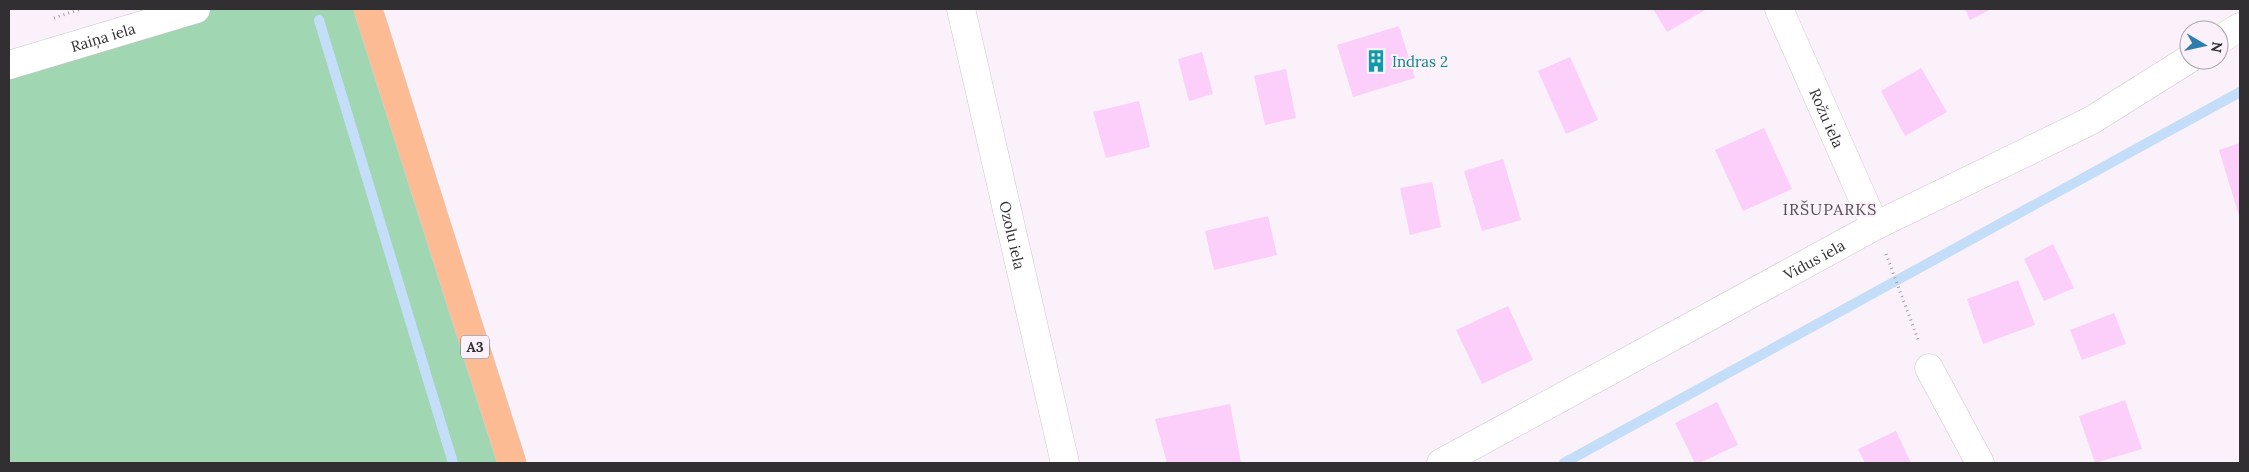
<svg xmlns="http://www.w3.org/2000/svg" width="2249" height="472" font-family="Lora,serif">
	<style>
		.green { fill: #a1d6b3 }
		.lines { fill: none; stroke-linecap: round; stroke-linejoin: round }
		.stream { stroke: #c4ddf8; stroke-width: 10 }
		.building { fill: #fccffb }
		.minor-casing { stroke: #d0c7d0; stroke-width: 29 }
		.highway-casing { stroke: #d2d1d2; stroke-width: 29 }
		.path { stroke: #a49ea4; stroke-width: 3; stroke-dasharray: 1 4; stroke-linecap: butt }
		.minor { stroke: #fff; stroke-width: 28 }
		.highway { stroke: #fcbb93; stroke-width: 28 }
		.labels { text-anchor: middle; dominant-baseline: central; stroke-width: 4; stroke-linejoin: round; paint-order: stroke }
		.shield { fill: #faf1fa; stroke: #6e696e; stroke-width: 1 }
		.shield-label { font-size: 14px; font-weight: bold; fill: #322f32 }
		.street-label { font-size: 15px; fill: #322f32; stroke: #faf1fa }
		.culture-label { font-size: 15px; fill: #0d838f; stroke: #faf1fa; text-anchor: start }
		.neighbourhood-label { font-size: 16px; letter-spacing: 1px; fill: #564e56; stroke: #faf1fa }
	</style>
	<rect width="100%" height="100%" fill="#faf1fa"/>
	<polygon class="green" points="196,9 368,9 512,463 9,463 9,65"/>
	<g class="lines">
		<g class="stream">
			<polyline points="319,20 453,463"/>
			<polyline points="1564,463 2240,92"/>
		</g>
	</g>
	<g class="building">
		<polygon points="1653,9 1707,9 1667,32"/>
		<polygon points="1965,9 1991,9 1970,20"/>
		<polygon points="1399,26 1415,78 1353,97 1337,45"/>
		<polygon points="1202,52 1213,94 1189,101 1178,59"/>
		<polygon points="1570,57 1598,120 1566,134 1538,71"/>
		<polygon points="1921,68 1947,112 1905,136 1881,91"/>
		<polygon points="1286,69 1296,118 1265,125 1254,76"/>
		<polygon points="1139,101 1150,147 1106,158 1093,112"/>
		<polygon points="1764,128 1792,189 1743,211 1715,150"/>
		<polygon points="2240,143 2240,219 2219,150"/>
		<polygon points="1503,159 1521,220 1482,231 1464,171"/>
		<polygon points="1432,182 1441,227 1410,235 1400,188"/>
		<polygon points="1268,216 1277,255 1214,270 1205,231"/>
		<polygon points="2053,244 2074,288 2044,301 2024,259"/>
		<polygon points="2018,280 2035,325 1983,344 1967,299"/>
		<polygon points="1508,306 1533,360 1482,384 1456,330"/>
		<polygon points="2114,313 2126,344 2082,360 2070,330"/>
		<polygon points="2125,400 2142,449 2095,463 2079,416"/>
		<polygon points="1717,402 1738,445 1699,463 1695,463 1675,423"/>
		<polygon points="1230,404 1241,463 1167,463 1155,419"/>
		<polygon points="1896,431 1911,463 1865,463 1858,449"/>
	</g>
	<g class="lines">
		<defs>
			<g id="minor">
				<path id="s1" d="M961,9l104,454"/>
				<path id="s2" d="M1779,9l96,217"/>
				<polyline points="2219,40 2240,27"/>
				<path id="s3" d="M9,65l187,-56"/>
				<polyline points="1929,368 1980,463"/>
				<path id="s4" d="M1441,463l434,-237 217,-106 97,-61"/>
			</g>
			<polyline id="highway" points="368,9 512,463"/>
		</defs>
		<use href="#minor" class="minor-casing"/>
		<use href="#highway" class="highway-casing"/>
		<g class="path">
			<polyline points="54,18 81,9"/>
			<polyline points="1886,254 1919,342"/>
		</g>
		<use href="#minor" class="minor"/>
		<use href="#highway" class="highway"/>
	</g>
	<defs>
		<symbol id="building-bare" viewBox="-9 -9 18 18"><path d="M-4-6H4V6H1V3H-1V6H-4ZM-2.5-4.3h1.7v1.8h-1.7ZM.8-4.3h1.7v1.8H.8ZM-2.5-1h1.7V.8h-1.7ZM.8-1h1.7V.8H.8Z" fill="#0f9aa8" stroke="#faf1fa" stroke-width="2.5" paint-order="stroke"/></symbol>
	</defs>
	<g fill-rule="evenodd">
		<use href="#building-bare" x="1360" y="45" width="32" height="32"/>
	</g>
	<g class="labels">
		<rect class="shield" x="461" y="335.5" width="28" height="23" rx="4"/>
		<g class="shield-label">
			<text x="475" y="347">A3</text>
		</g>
		<g class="street-label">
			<text stroke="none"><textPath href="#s3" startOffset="98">Raiņa iela</textPath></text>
			<text stroke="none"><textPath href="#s2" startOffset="119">Rožu iela</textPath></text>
			<text stroke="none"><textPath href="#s1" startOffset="232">Ozolu iela</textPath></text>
			<text stroke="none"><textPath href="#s4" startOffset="425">Vidus iela</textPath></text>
		</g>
		<g class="culture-label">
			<text x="1392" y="61">Indras 2</text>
		</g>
		<g class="neighbourhood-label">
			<text x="1830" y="209">IRŠUPARKS</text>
		</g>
	</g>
	<rect width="2249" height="472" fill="none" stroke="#322f32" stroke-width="20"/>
	<g transform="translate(2204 45) rotate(99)"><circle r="24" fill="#faf1fa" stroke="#aaa3aa"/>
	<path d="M0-4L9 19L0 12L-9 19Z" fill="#2f7daf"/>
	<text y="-8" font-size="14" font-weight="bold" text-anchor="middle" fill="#322f32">N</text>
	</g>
</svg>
